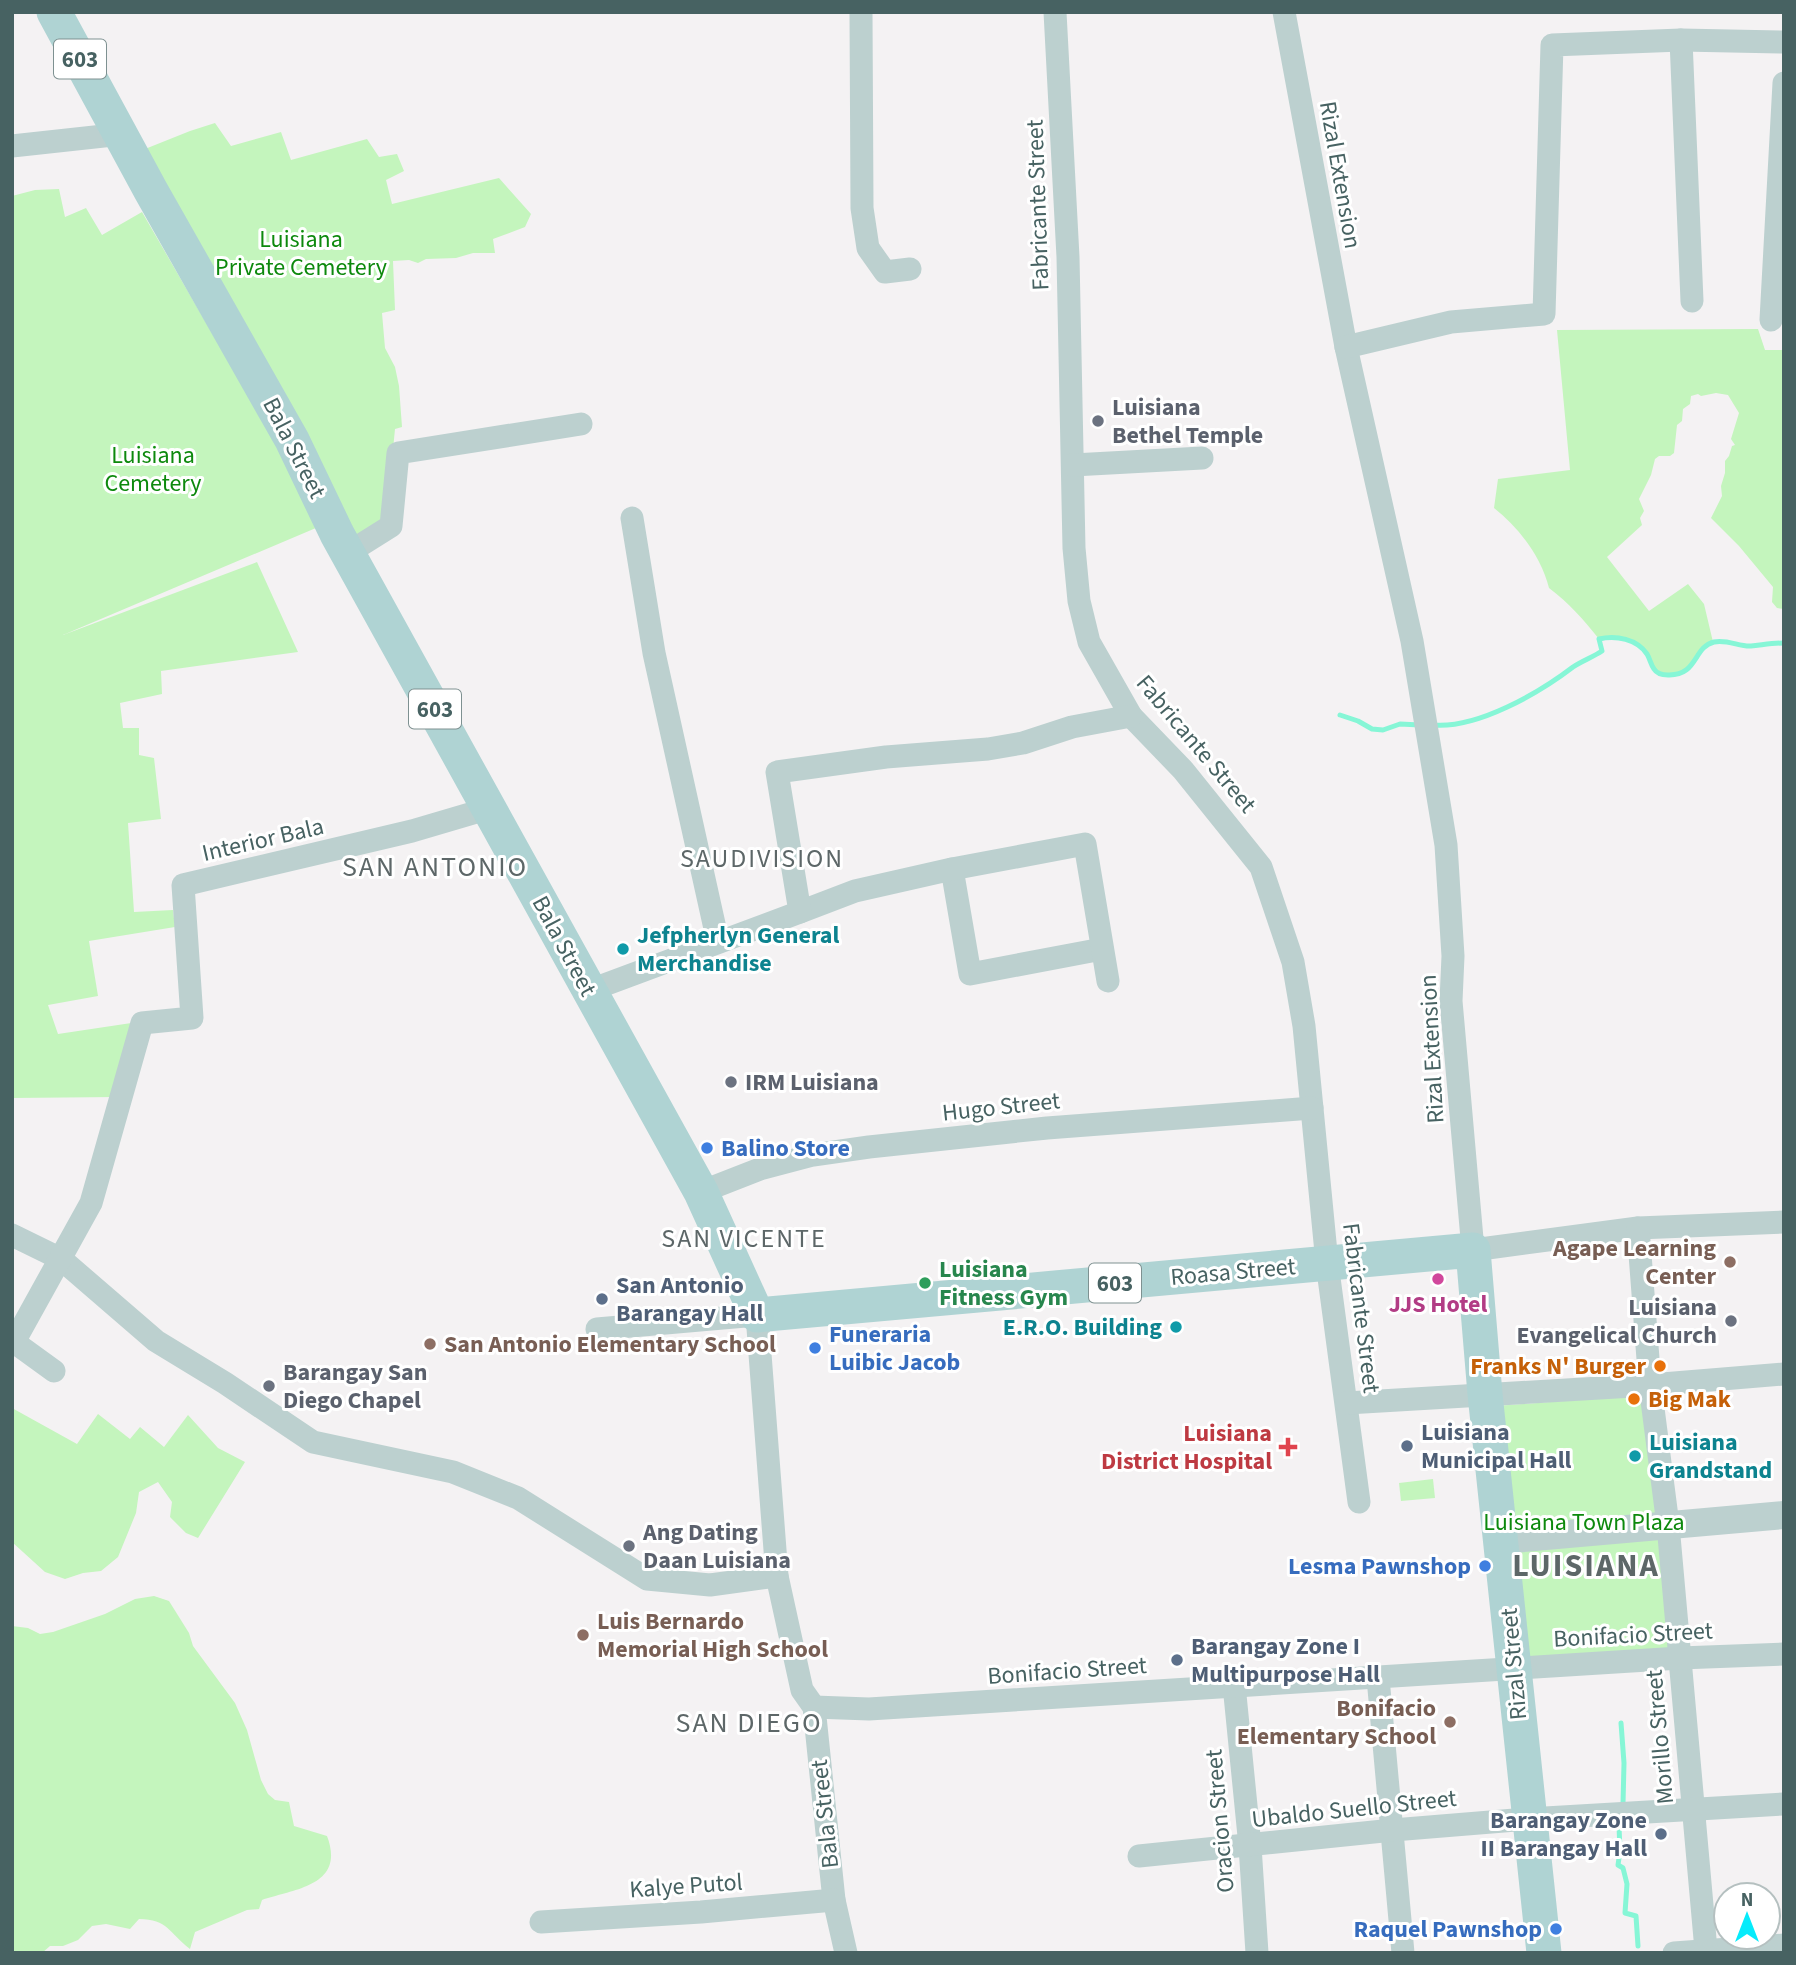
<svg xmlns="http://www.w3.org/2000/svg" width="1796" height="1965" font-family="'Source Sans 3',sans-serif">
	<style>
		.green { fill: #c4f5bd }
		.lines { fill: none; stroke-linecap: round; stroke-linejoin: round }
		.stream { stroke: #86f6d6; stroke-width: 5 }
		.minor { stroke: #bcd0cf; stroke-width: 23 }
		.tertiary { stroke: #bcd0cf; stroke-width: 28 }
		.primary { stroke: #afd3d3; stroke-width: 35 }
		.worship-dot { fill: #6b7280; stroke: #fff; stroke-width: 2.5 }
		.culture-dot { fill: #0f9aa8; stroke: #fff; stroke-width: 2.5 }
		.shop-dot { fill: #3f7fe0; stroke: #fff; stroke-width: 2.5 }
		.education-dot { fill: #8d6e63; stroke: #fff; stroke-width: 2.5 }
		.hotel-dot { fill: #d1479c; stroke: #fff; stroke-width: 2.5 }
		.leisure-dot { fill: #2e9e5b; stroke: #fff; stroke-width: 2.5 }
		.service-dot { fill: #5c6f8a; stroke: #fff; stroke-width: 2.5 }
		.food-dot { fill: #e8710a; stroke: #fff; stroke-width: 2.5 }
		.health-dot { fill: #e0444e; stroke: #fff; stroke-width: 2.5 }
		.labels { text-anchor: middle; dominant-baseline: central; stroke-width: 6; stroke-linejoin: round; paint-order: stroke }
		.shield { fill: #fff; stroke: #7e9191; stroke-width: 2 }
		.shield-label { font-size: 23px; font-weight: bold; fill: #476262 }
		.street-label { font-size: 24px; fill: #476262; stroke: #fff }
		.park-label { font-size: 24px; fill: #0d890d; stroke: #fff }
		.worship-label { font-size: 24px; font-weight: bold; fill: #5b616d; stroke: #fff; text-anchor: start }
		.culture-label { font-size: 24px; font-weight: bold; fill: #0d838f; stroke: #fff; text-anchor: start }
		.shop-label { font-size: 24px; font-weight: bold; fill: #366cbe; stroke: #fff; text-anchor: start }
		.education-label { font-size: 24px; font-weight: bold; fill: #785e54; stroke: #fff; text-anchor: end }
		.leisure-label { font-size: 24px; font-weight: bold; fill: #27864d; stroke: #fff; text-anchor: start }
		.service-label { font-size: 24px; font-weight: bold; fill: #4e5e75; stroke: #fff; text-anchor: start }
		.hotel-label { font-size: 24px; font-weight: bold; fill: #b23c85; stroke: #fff }
		.food-label { font-size: 24px; font-weight: bold; fill: #c56008; stroke: #fff; text-anchor: end }
		.health-label { font-size: 24px; font-weight: bold; fill: #be3a42; stroke: #fff; text-anchor: end }
		.neighbourhood-label { font-size: 26px; letter-spacing: 2px; fill: #5d6768; stroke: #fff }
		.quarter-label { font-size: 28px; letter-spacing: 2px; fill: #5d6768; stroke: #fff }
		.district-label { font-size: 32px; font-weight: bold; letter-spacing: 2px; fill: #5d6768; stroke: #fff }
	</style>
	<rect width="100%" height="100%" fill="#f4f2f3"/>
	<g class="green">
		<polygon points="215,123 231,146 281,132 291,160 367,139 379,157 397,154 404,171 386,180 392,204 499,178 531,214 525,227 493,239 495,253 473,253 456,258 426,259 418,263 409,260 393,261 395,310 382,313 385,348 395,367 399,386 402,427 395,429 386,521 353,540 140,151 190,131"/>
		<polygon points="59,189 65,217 86,208 102,235 142,212 323,525 63,635 257,562 298,652 161,671 162,694 120,703 123,728 139,728 139,755 154,758 161,819 128,823 134,912 173,910 175,927 89,941 98,996 48,1005 58,1034 138,1022 117,1097 12,1098 12,196 35,190"/>
		<path d="M1758,329l7,21h19v259l-7,-1 -5,-6 1,-15 -34,-41 -28,-28 11,-22 -1,-10 4,-13v-12l4,-5 3,-10 3,-1 -4,-6 8,-26 -11,-18 -12,-2 -15,3 -3,-2 -7,2 -1,8 -7,5 -1,12 -5,4 -3,28 -4,3h-11l-4,3 -4,16 -12,24 5,12 -4,7 2,7 -35,32 42,54 39,-27 16,20 9,38c-24,18 -18,36 -54,32 -7,-6 -7,-13 -12,-20 -10,-16 -32,-19 -48,-15 -16,-20 -30,-36 -50,-51 -8,-32 -30,-60 -55,-80l4,-29 72,-9 -13,-140z"/>
		<polygon points="1643,1395 1674,1652 1523,1660 1496,1406"/>
		<polygon points="12,1408 77,1444 98,1414 130,1439 140,1427 164,1447 188,1415 218,1448 245,1462 198,1538 186,1533 170,1517 172,1502 158,1482 139,1492 136,1513 118,1557 101,1571 83,1573 65,1579 45,1572 12,1542"/>
		<polygon points="1433,1479 1435,1498 1401,1501 1399,1483"/>
		<path d="M154,1596l15,5 20,32 4,13 42,57 12,27 14,50 7,14 7,6 14,2 5,24 33,10c19,50 -33,53 -65,64l-3,9 -12,1 -52,22 -5,17c-21,-16 -22,-30 -51,-30l-9,10 -24,-5 -14,2 -14,14 -15,6h-13l-8,7h-30v-327l16,2 12,6 13,-2 52,-18 30,-15z"/>
	</g>
	<g class="lines">
		<g class="stream">
			<polyline points="1340,715 1358,721 1372,729 1383,730 1400,724 1420,725"/>
			<path d="M1433,725c44,4 106,-32 140,-58 9,-6 20,-10 29,-16l-3,-12c17,-4 38,0 48,15 3,5 4,11 7,15 3,5 9,6 14,6 30,1 25,-28 46,-33 13,-3 26,5 37,4 11,-1 21,-3 33,-3"/>
			<polyline points="1621,1723 1624,1763 1623,1804"/>
			<polyline points="1619,1826 1620,1851 1618,1865 1623,1868 1627,1884 1625,1913 1636,1916 1638,1946"/>
		</g>
		<g class="minor">
			<polyline points="861,12 862,208 868,248 885,272 910,269"/>
			<polyline points="1055,12 1068,257 1074,548 1079,601 1089,642 1131,716 1183,770 1261,867 1293,962 1304,1026 1327,1263 1359,1502"/>
			<polyline points="1284,12 1346,347 1412,641 1446,845 1453,956 1451,1001 1473,1250 1638,1228 1784,1222"/>
			<polyline points="1681,40 1692,301"/>
			<polyline points="12,146 122,134"/>
			<polyline points="1771,320 1784,83"/>
			<polyline points="1346,347 1451,322 1544,314 1552,45 1681,40 1784,42"/>
			<polyline points="1073,465 1202,458"/>
			<polyline points="632,518 654,653 718,942"/>
			<polyline points="348,553 391,526 398,453 581,424"/>
			<polyline points="952,869 970,974 1102,949"/>
			<polyline points="800,912 855,891 952,869 1085,844 1108,981"/>
			<polyline points="588,991 800,912 777,772 886,757 988,749 1023,743 1072,727 1131,716"/>
			<polyline points="701,1192 760,1169 813,1155 869,1147 1047,1128 1312,1108"/>
			<polyline points="1638,1228 1650,1385 1668,1525 1706,1950"/>
			<polyline points="12,1235 61,1259 156,1341 225,1383 313,1442 453,1472 518,1498 647,1579 710,1585 777,1576"/>
			<polyline points="597,1329 757,1315 777,1576 802,1690 814,1707 834,1900 846,1953"/>
			<polyline points="54,1371 14,1342 91,1203 142,1023 192,1018 183,885 412,831 490,808"/>
			<polyline points="1347,1403 1650,1385 1784,1374"/>
			<polyline points="1378,1678 1403,1953"/>
			<polyline points="1234,1685 1250,1846 1257,1953"/>
			<polyline points="814,1707 869,1709 1680,1658 1784,1654"/>
			<polyline points="1139,1856 1393,1830 1528,1819 1784,1804"/>
			<polyline points="541,1922 701,1912 834,1900"/>
			<polyline points="1674,1953 1784,1945"/>
		</g>
		<polyline class="tertiary" points="1502,1540 1784,1515"/>
		<polyline class="primary" points="54,12 151,191 292,440 337,534 701,1192 757,1315 1473,1250 1485,1394 1544,1953"/>
	</g>
	<g class="worship-dot">
		<circle cx="1098" cy="421" r="7"/>
		<circle cx="731" cy="1082" r="7"/>
		<circle cx="1731" cy="1321" r="7"/>
		<circle cx="269" cy="1386" r="7"/>
		<circle cx="629" cy="1546" r="7"/>
	</g>
	<g class="culture-dot">
		<circle cx="623" cy="949" r="7"/>
		<circle cx="1176" cy="1327" r="7"/>
		<circle cx="1635" cy="1456" r="7"/>
	</g>
	<g class="shop-dot">
		<circle cx="707" cy="1148" r="7"/>
		<circle cx="815" cy="1348" r="7"/>
		<circle cx="1485" cy="1566" r="7"/>
		<circle cx="1556" cy="1929" r="7"/>
	</g>
	<g class="education-dot">
		<circle cx="1730" cy="1262" r="7"/>
		<circle cx="430" cy="1344" r="7"/>
		<circle cx="583" cy="1635" r="7"/>
		<circle cx="1450" cy="1722" r="7"/>
	</g>
	<circle class="hotel-dot" cx="1438" cy="1279" r="7"/>
	<circle class="leisure-dot" cx="925" cy="1283" r="7"/>
	<g class="service-dot">
		<circle cx="602" cy="1299" r="7"/>
		<circle cx="1407" cy="1446" r="7"/>
		<circle cx="1177" cy="1660" r="7"/>
		<circle cx="1661" cy="1834" r="7"/>
	</g>
	<g class="food-dot">
		<circle cx="1660" cy="1366" r="7"/>
		<circle cx="1634" cy="1399" r="7"/>
	</g>
	<path class="health-dot" d="M1284.5 1436.5h7v7h7v7h-7v7h-7v-7h-7v-7h7z"/>
	<g class="labels">
		<g class="shield">
			<rect x="54" y="39.5" width="52" height="39" rx="5"/>
			<rect x="409" y="689.5" width="52" height="39" rx="5"/>
			<rect x="1089" y="1263.5" width="52" height="39" rx="5"/>
		</g>
		<g class="shield-label">
			<text x="80" y="59">603</text>
			<text x="435" y="709">603</text>
			<text x="1115" y="1283">603</text>
		</g>
		<g class="street-label">
			<text transform="translate(1340 175) rotate(80)">Rizal Extension</text>
			<text transform="translate(1038 205) rotate(-92)">Fabricante Street</text>
			<text transform="translate(294 448) rotate(63)">Bala Street</text>
			<text transform="translate(1196 744) rotate(50)">Fabricante Street</text>
			<text transform="translate(263 840) rotate(-13)">Interior Bala</text>
			<text transform="translate(564 946) rotate(62)">Bala Street</text>
			<text transform="translate(1432 1049) rotate(-93)">Rizal Extension</text>
			<text transform="translate(1001 1107) rotate(-6)">Hugo Street</text>
			<text transform="translate(1233 1272) rotate(-5)">Roasa Street</text>
			<text transform="translate(1361 1308) rotate(83)">Fabricante Street</text>
			<text transform="translate(1633 1635) rotate(-3)">Bonifacio Street</text>
			<text transform="translate(1514 1664) rotate(-95)">Rizal Street</text>
			<text transform="translate(1067 1671) rotate(-4)">Bonifacio Street</text>
			<text transform="translate(1660 1737) rotate(-95)">Morillo Street</text>
			<text transform="translate(1354 1809) rotate(-6)">Ubaldo Suello Street</text>
			<text transform="translate(825 1814) rotate(-96)">Bala Street</text>
			<text transform="translate(1220 1821) rotate(-95)">Oracion Street</text>
			<text transform="translate(686 1886) rotate(-4)">Kalye Putol</text>
		</g>
		<g class="park-label">
			<text x="301" y="239">Luisiana<tspan x="301" dy="28">Private Cemetery</tspan></text>
			<text x="153" y="455">Luisiana<tspan x="153" dy="28">Cemetery</tspan></text>
			<text x="1584" y="1522">Luisiana Town Plaza</text>
		</g>
		<g class="worship-label">
			<text x="1112" y="407">Luisiana<tspan x="1112" dy="28">Bethel Temple</tspan></text>
			<text x="745" y="1082">IRM Luisiana</text>
			<text x="1717" y="1307" text-anchor="end">Luisiana<tspan x="1717" dy="28">Evangelical Church</tspan></text>
			<text x="283" y="1372">Barangay San<tspan x="283" dy="28">Diego Chapel</tspan></text>
			<text x="643" y="1532">Ang Dating<tspan x="643" dy="28">Daan Luisiana</tspan></text>
		</g>
		<g class="culture-label">
			<text x="637" y="935">Jefpherlyn General<tspan x="637" dy="28">Merchandise</tspan></text>
			<text x="1162" y="1327" text-anchor="end">E.R.O. Building</text>
			<text x="1649" y="1442">Luisiana<tspan x="1649" dy="28">Grandstand</tspan></text>
		</g>
		<g class="shop-label">
			<text x="721" y="1148">Balino Store</text>
			<text x="829" y="1334">Funeraria<tspan x="829" dy="28">Luibic Jacob</tspan></text>
			<text x="1471" y="1566" text-anchor="end">Lesma Pawnshop</text>
			<text x="1542" y="1929" text-anchor="end">Raquel Pawnshop</text>
		</g>
		<g class="education-label">
			<text x="1716" y="1248">Agape Learning<tspan x="1716" dy="28">Center</tspan></text>
			<text x="444" y="1344" text-anchor="start">San Antonio Elementary School</text>
			<text x="597" y="1621" text-anchor="start">Luis Bernardo<tspan x="597" dy="28">Memorial High School</tspan></text>
			<text x="1436" y="1708">Bonifacio<tspan x="1436" dy="28">Elementary School</tspan></text>
		</g>
		<g class="leisure-label">
			<text x="939" y="1269">Luisiana<tspan x="939" dy="28">Fitness Gym</tspan></text>
		</g>
		<g class="service-label">
			<text x="616" y="1285">San Antonio<tspan x="616" dy="28">Barangay Hall</tspan></text>
			<text x="1421" y="1432">Luisiana<tspan x="1421" dy="28">Municipal Hall</tspan></text>
			<text x="1191" y="1646">Barangay Zone I<tspan x="1191" dy="28">Multipurpose Hall</tspan></text>
			<text x="1647" y="1820" text-anchor="end">Barangay Zone<tspan x="1647" dy="28">II Barangay Hall</tspan></text>
		</g>
		<g class="hotel-label">
			<text x="1438" y="1304">JJS Hotel</text>
		</g>
		<g class="food-label">
			<text x="1646" y="1366">Franks N' Burger</text>
			<text x="1648" y="1399" text-anchor="start">Big Mak</text>
		</g>
		<g class="health-label">
			<text x="1272" y="1433">Luisiana<tspan x="1272" dy="28">District Hospital</tspan></text>
		</g>
		<g class="neighbourhood-label">
			<text x="762" y="858">SAUDIVISION</text>
			<text x="744" y="1238">SAN VICENTE</text>
		</g>
		<g class="quarter-label">
			<text x="435" y="867">SAN ANTONIO</text>
			<text x="749" y="1723">SAN DIEGO</text>
		</g>
		<g class="district-label">
			<text x="1586" y="1566">LUISIANA</text>
		</g>
	</g>
	<rect width="1796" height="1965" fill="none" stroke="#476262" stroke-width="28"/>
	<g transform="translate(1747 1916)"><circle r="33" fill="#ffffff" stroke="#b5c0c0" stroke-width="2"/>
	<path d="M0-5L12 26L0 18L-12 26Z" fill="#06ebfb"/>
	<text y="-10" font-size="19" font-weight="bold" text-anchor="middle" fill="#476262">N</text>
	</g>
</svg>
